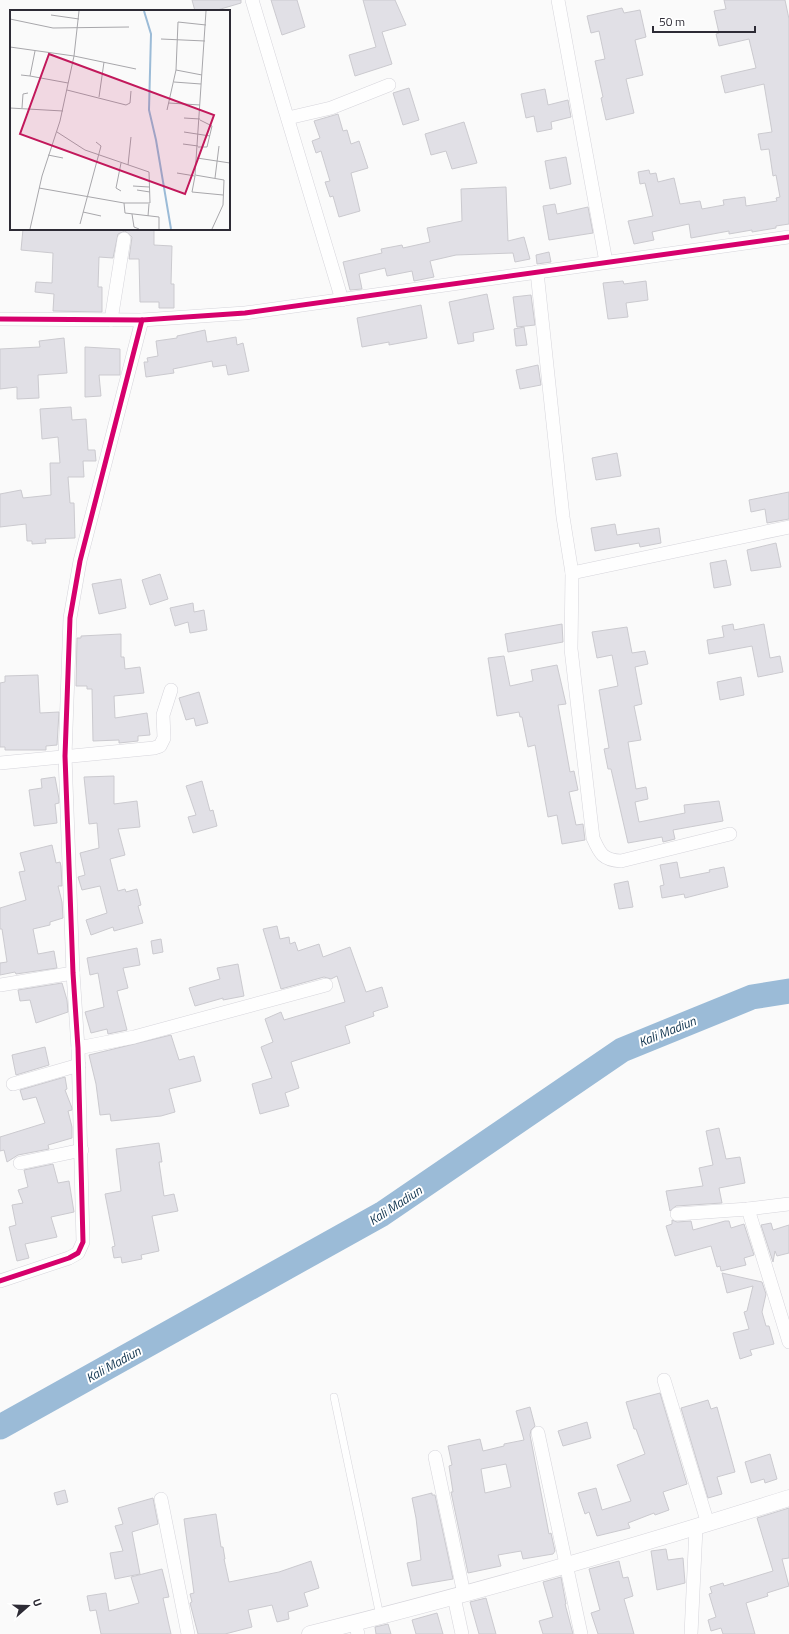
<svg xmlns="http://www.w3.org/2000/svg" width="789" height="1634" font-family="'Titillium Web',sans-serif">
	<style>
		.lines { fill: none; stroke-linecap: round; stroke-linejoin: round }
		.river { stroke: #9bbbd7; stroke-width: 25 }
		.building { fill: #e1e0e6; stroke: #cbcacf; fill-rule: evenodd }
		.service-casing { stroke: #d6d5db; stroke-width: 8 }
		.minor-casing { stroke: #d6d5db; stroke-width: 14 }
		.tertiary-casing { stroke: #d6d5db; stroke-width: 17 }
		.service { stroke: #fefefe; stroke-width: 7 }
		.minor { stroke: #fefefe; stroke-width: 13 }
		.tertiary { stroke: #fefefe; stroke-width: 16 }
		.cycleway-casing { stroke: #fff; stroke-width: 8 }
		.cycleway { stroke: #d6006c; stroke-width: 5 }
		.labels { text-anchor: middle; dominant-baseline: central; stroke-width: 4; stroke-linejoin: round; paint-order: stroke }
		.water-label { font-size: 13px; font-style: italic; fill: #0f334e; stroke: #fff }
		.inset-river { fill: none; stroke: #9bbbd7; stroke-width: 2 }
		.inset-road { fill: none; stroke: #a8a7ab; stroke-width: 1 }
		.view { fill: #c2185b; fill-opacity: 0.15; stroke: #c2185b; stroke-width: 2 }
		.inset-edge { fill: none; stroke: #2d2b35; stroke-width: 2 }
	</style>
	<rect width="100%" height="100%" fill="#fafafa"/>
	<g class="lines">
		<polyline class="river" points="0,1427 382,1214 622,1050 752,997 789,991"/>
	</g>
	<g class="building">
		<polygon points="192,0 241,0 241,3 214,11 195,11"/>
		<polygon points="271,0 297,0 305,27 282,35"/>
		<polygon points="363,0 395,0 406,25 382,32 392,64 355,76 349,55 376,47"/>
		<polygon points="724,0 785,0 789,19 789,224 776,226 776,228 752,232 752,230 729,234 729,231 691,238 689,224 652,232 654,240 634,244 628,221 653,216 645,183 640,184 638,172 649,170 650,174 656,173 658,182 674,178 680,204 700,201 702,209 724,205 723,200 745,197 746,206 777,201 776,198 780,197 776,175 773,176 769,149 761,150 758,134 772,132 764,84 725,93 721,76 756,68 749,39 719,46 716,34 719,33 714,11 726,9"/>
		<polygon points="622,8 624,13 640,10 646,37 635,40 643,75 626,79 634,113 606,120 601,98 603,97 595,61 605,59 599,31 591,33 587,16"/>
		<polygon points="409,88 419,120 403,125 393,93"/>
		<polygon points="545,89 548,105 568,100 571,117 551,122 552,129 537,132 534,116 526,118 521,94"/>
		<polygon points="338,114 343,131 347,130 351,144 359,141 368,168 351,173 360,211 339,217 333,196 330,197 325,182 330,181 321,151 316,153 312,141 320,138 314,121"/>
		<polygon points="464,122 477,163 452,169 446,151 431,155 425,134"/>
		<polygon points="566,157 571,184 550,189 545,161"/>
		<polygon points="506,187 508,241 524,237 530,259 515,262 513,253 456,255 430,261 434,277 414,281 412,271 387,276 385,268 359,274 362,289 350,290 343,262 382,253 381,249 402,245 403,248 430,242 427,228 462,221 461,189"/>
		<polygon points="555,204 557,214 588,207 593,233 549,240 543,206"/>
		<polygon points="23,229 154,229 154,245 172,246 171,284 174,284 174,308 159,308 159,302 140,302 139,259 129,259 132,237 125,231 118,234 113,258 99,257 98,287 102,287 102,312 53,311 54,294 35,292 36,282 52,283 53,253 21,250"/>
		<polygon points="549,252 551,262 537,264 536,255"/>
		<polygon points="623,281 624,284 646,281 648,300 626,303 628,317 608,319 603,283"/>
		<polygon points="487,294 494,329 473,333 474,341 458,344 449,302"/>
		<polygon points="531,295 535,325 517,327 513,297"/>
		<polygon points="421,305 427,338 389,345 389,342 362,347 357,318"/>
		<polygon points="524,327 527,345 516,346 514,329"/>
		<polygon points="205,330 207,342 236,337 237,345 243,343 249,371 228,375 226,365 213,367 212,361 173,369 174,373 146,377 144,362 148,362 147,358 158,356 156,341 177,338 177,336"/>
		<polygon points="64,338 67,373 38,375 39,398 17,399 17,387 0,389 0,349 40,347 39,341"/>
		<polygon points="85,347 120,349 120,375 99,375 101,396 85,397"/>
		<polygon points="538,365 541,385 520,389 516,370"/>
		<polygon points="71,407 72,420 86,419 88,450 95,450 96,461 83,461 84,477 68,477 70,503 74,503 75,538 45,539 46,543 32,544 32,541 27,541 26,524 0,527 0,494 21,490 23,498 51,495 50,463 60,463 58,437 42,439 40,409"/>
		<polygon points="617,453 621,476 596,480 592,458"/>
		<polygon points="789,492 789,519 767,523 765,509 751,512 749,500"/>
		<polygon points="615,524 617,535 659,528 661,543 640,547 639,543 595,551 591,528"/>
		<polygon points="776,543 781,567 751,571 747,550"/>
		<polygon points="726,560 731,585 714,588 710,563"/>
		<polygon points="160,574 168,599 150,605 142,580"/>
		<polygon points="121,579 126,608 99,614 92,584"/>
		<polygon points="193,603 194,612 204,610 207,630 190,633 188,622 175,626 170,608"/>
		<polygon points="562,624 563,642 508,652 505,634"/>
		<polygon points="733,624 734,630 764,624 770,658 780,656 783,672 758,677 752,646 709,654 707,640 724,637 722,626"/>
		<polygon points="627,627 632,653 645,651 648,664 635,667 642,704 634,706 641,740 628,742 636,789 646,787 648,799 635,802 639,822 685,813 684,805 719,801 723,821 673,830 675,839 663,842 662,837 628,843 611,769 608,769 604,749 609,748 599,690 618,686 612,655 597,658 592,632"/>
		<polygon points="121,634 121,657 124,657 125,669 140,667 144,693 114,696 115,718 147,713 150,735 138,736 138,741 119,743 119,740 93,741 92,689 87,689 87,686 76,686 77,638 81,638 81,636"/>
		<polygon points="504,656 510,686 533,681 531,670 557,665 566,704 558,705 570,772 574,771 578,790 569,792 576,825 583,824 585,840 562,844 557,815 548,817 535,745 528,747 522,717 520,717 519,712 497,716 488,658"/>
		<polygon points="38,675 40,713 59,712 57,745 46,746 46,750 5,750 5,747 0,747 0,683 5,682 5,676"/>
		<polygon points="741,677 744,695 720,700 717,682"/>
		<polygon points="199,692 208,723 196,726 194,718 186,720 179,698"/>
		<polygon points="114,776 114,804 137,801 140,827 118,829 125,855 110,859 118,891 125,889 126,892 137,889 141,905 138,906 143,923 114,931 113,927 91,935 86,920 107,913 100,886 82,890 78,877 85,875 80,853 99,848 97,823 89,824 84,777"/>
		<polygon points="55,777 59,799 59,803 55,804 57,823 34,826 29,790 42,788 41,779"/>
		<polygon points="202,781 210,811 213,810 217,826 193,833 188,817 196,815 186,786"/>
		<polygon points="52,845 56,863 60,862 61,866 62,886 58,886 62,902 63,918 50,922 50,925 33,929 38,954 54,951 57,968 16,974 15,972 0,975 0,963 7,962 2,929 0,929 0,908 26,900 19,872 25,871 20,853"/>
		<polygon points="677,862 680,878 710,872 709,870 724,867 728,887 685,898 684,894 662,898 660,886 664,885 660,865"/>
		<polygon points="628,881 633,907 619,909 614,884"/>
		<polygon points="277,926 280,939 289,937 290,944 295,942 298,951 319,944 323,957 350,947 366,992 382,987 388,1007 373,1012 374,1016 345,1026 350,1043 291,1062 299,1088 285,1093 289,1106 260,1114 252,1084 272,1078 261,1047 273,1042 265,1019 281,1012 284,1020 345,1002 337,976 331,979 324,977 281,989 263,929"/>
		<polygon points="161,939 163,952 153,954 151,941"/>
		<polygon points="137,948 140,965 123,968 128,988 117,991 127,1030 108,1034 107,1029 91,1033 85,1012 104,1007 98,973 90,975 87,958"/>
		<polygon points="238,964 244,996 223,1000 223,998 195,1006 189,988 220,979 217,968"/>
		<polygon points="62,983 67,1000 68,1012 36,1023 30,1000 20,1001 18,990"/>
		<polygon points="171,1035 179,1060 194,1056 201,1081 169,1089 175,1112 161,1116 111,1121 110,1114 100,1115 96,1084 89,1055"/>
		<polygon points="45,1047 49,1065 16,1075 12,1055"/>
		<polygon points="65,1077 67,1089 65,1090 72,1108 72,1110 68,1111 72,1127 72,1138 48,1145 49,1149 18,1155 7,1162 4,1150 0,1151 0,1137 45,1123 36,1097 23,1100 20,1090"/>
		<polygon points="719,1128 726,1159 740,1157 745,1183 719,1188 722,1203 676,1206 670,1211 666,1191 703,1186 699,1168 713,1165 706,1131"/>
		<polygon points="159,1143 162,1162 159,1162 164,1196 174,1194 178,1211 152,1216 159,1251 141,1255 142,1259 122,1263 121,1257 114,1258 112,1247 115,1246 105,1194 121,1191 116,1149"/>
		<polygon points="53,1164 58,1183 69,1181 74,1212 51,1217 57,1237 25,1244 29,1258 17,1261 9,1227 16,1225 12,1205 23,1203 18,1190 28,1187 24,1170"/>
		<polygon points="672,1220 677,1222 691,1221 693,1230 725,1221 729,1221 731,1228 744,1224 754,1255 744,1258 746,1265 721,1271 720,1266 717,1267 711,1246 675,1256 666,1226 672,1224"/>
		<polygon points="771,1223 773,1230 789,1225 789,1253 777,1256 775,1251 773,1262 761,1225"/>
		<polygon points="722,1273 762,1282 766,1294 762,1312 766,1326 769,1326 774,1344 750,1350 752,1355 740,1359 733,1333 749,1329 744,1312 747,1311 753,1286 727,1293"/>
		<polygon points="660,1393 687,1484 663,1492 669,1510 655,1515 654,1513 628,1523 630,1528 597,1536 589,1512 585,1514 578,1493 596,1488 602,1510 631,1501 617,1465 645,1454 636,1429 634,1429 626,1402"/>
		<polygon points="708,1400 711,1409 717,1407 735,1472 717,1477 722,1494 708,1498 681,1408"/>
		<path d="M530,1407l5,19 -4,4 -1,5 19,99 2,-1 4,18 -2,3 -30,5 -2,-8 -23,4 3,11 -33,7 -17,-81h2l-4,-26 3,-1 -4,-19 32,-7 3,12 21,-5v-2l20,-4 -8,-29zM506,1464l5,23 -26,6 -4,-24z"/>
		<polygon points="587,1422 591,1438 563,1446 558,1431"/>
		<polygon points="770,1454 777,1479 765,1483 764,1479 751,1483 745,1462"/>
		<polygon points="65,1490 68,1502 57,1505 54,1493"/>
		<polygon points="432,1493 432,1495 435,1495 453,1579 412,1586 407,1563 421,1560 416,1518 412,1498"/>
		<polygon points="153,1498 158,1524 132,1532 140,1574 115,1579 110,1553 123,1551 115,1526 123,1524 118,1508"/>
		<polygon points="789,1508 789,1558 782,1559 789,1586 767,1593 768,1596 746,1603 755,1634 723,1634 721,1628 711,1631 708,1620 716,1617 709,1594 712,1593 710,1587 723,1583 724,1586 773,1571 757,1518"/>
		<polygon points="216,1514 221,1547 223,1547 225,1559 224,1559 229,1582 279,1572 311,1561 319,1588 304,1593 308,1606 288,1612 289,1619 277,1622 272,1605 248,1610 252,1627 225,1634 198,1634 190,1603 192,1602 190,1594 194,1593 184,1519"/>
		<polygon points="666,1549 668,1560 683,1558 685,1583 657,1590 651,1551"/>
		<polygon points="619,1561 623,1578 628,1577 633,1596 624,1599 634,1634 598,1634 591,1613 600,1610 589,1569"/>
		<polygon points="162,1569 169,1597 163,1598 171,1634 101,1634 96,1610 90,1611 87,1596 106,1593 109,1611 139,1603 131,1577"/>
		<polygon points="561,1577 566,1604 565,1604 573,1634 543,1634 539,1621 553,1617 543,1582"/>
		<polygon points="486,1598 496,1634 479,1634 470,1602"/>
		<polygon points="437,1613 443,1634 416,1634 412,1620"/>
		<polygon points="388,1624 391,1634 376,1634 375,1627"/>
	</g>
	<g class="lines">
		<defs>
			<polyline id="service" points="334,1397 380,1616"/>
			<g id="minor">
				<polyline points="252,0 342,300"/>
				<polyline points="558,0 606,262"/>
				<polyline points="288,118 331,108 389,85"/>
				<path d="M537,272l26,245 9,56 -1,76 22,189c7,16 10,22 28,23l109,-27"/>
				<polyline points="0,319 142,320 245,313 789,237"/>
				<polyline points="111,320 124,239"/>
				<polyline points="572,573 789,527"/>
				<polyline points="0,763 154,748 160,746 164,738 163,715 171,690"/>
				<polyline points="0,985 73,973"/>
				<polyline points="78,1048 134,1037 326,985"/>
				<polyline points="13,1084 79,1065"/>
				<polyline points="20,1163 82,1150"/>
				<polyline points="748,1209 789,1342"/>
				<polyline points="677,1214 748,1209 789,1204"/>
				<polyline points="0,1281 69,1258 78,1253 83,1242 78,1048 73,973 65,756 70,618 80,561 142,320"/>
				<polyline points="664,1380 708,1524"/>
				<polyline points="538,1433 581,1634"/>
				<polyline points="435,1457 464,1594"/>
				<polyline points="161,1499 188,1634"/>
				<polyline points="454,1597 462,1634"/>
				<polyline points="355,1623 358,1634"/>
				<polyline points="691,1634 696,1528"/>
			</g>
			<path id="tertiary" d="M310,1634c161,-40 321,-86 479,-136"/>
		</defs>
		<use href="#service" class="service-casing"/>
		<use href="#minor" class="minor-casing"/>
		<use href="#tertiary" class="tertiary-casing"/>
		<use href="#service" class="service"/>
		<use href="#minor" class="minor"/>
		<use href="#tertiary" class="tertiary"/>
		<defs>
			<g id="cycleway">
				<polyline points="0,319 142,320 245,313 789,237"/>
				<polyline points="0,1281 69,1258 78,1253 83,1242 78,1048 73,973 65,756 70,618 80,561 142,320"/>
			</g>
		</defs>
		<use href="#cycleway" class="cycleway-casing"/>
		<use href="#cycleway" class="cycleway"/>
	</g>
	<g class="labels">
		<g class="water-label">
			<text transform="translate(667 1031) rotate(-22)">Kali Madiun</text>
			<text transform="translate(395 1205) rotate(-33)">Kali Madiun</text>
			<text transform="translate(113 1364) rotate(-29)">Kali Madiun</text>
		</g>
	</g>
	<g transform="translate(10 10)">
		<rect width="220" height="220" fill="#fafafa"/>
		<path class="inset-river" d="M134,1l7,23 -2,76 7,30 15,89"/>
		<path class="inset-road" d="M196,1l-11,164 29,5 -1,25 -11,24M41,5l28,4M0,9l43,9 76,-1M151,29l44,2M0,37l64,9 62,13M166,60l26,5M11,65l9,1 5,-25M20,66l38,7M164,72l27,2M57,80l59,15 4,-2 1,-12M89,87l5,-35M159,93l31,2M0,98l53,3M12,98l1,-14 5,-1M157,100l9,-40 2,-48 28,3M174,108l16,1M47,122l28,18 64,22 1,31h-26M174,122l26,4M173,134l15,2M188,137h9l5,-21 -12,-6M38,145l15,3M187,148l33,5M111,153l-5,25 5,3M118,155l3,-28M167,163l18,3 -3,16 31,3M205,168l4,-32M123,176l16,1M29,178l85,15 1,10 34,4v12M127,180l13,2M73,202l18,4M122,204l2,13 5,2M138,206l1,-12M70,214l21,-78 -5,-4M20,219l12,-53 18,-55 14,-65 5,-45"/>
		<path class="view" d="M39,44l165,61 -29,79 -165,-60z"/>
		<rect width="220" height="220" class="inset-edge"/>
	</g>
	<g transform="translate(28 1606) rotate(70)" stroke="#ffffff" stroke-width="3" paint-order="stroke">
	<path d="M0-3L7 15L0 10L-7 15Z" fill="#2d2b35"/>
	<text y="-6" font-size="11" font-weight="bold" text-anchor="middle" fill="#2d2b35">U</text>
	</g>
	<path d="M653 26v6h102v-6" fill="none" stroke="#2d2b35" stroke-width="2"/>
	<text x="659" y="26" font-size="12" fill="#2d2b35" stroke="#ffffff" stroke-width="3" paint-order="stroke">50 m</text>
</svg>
